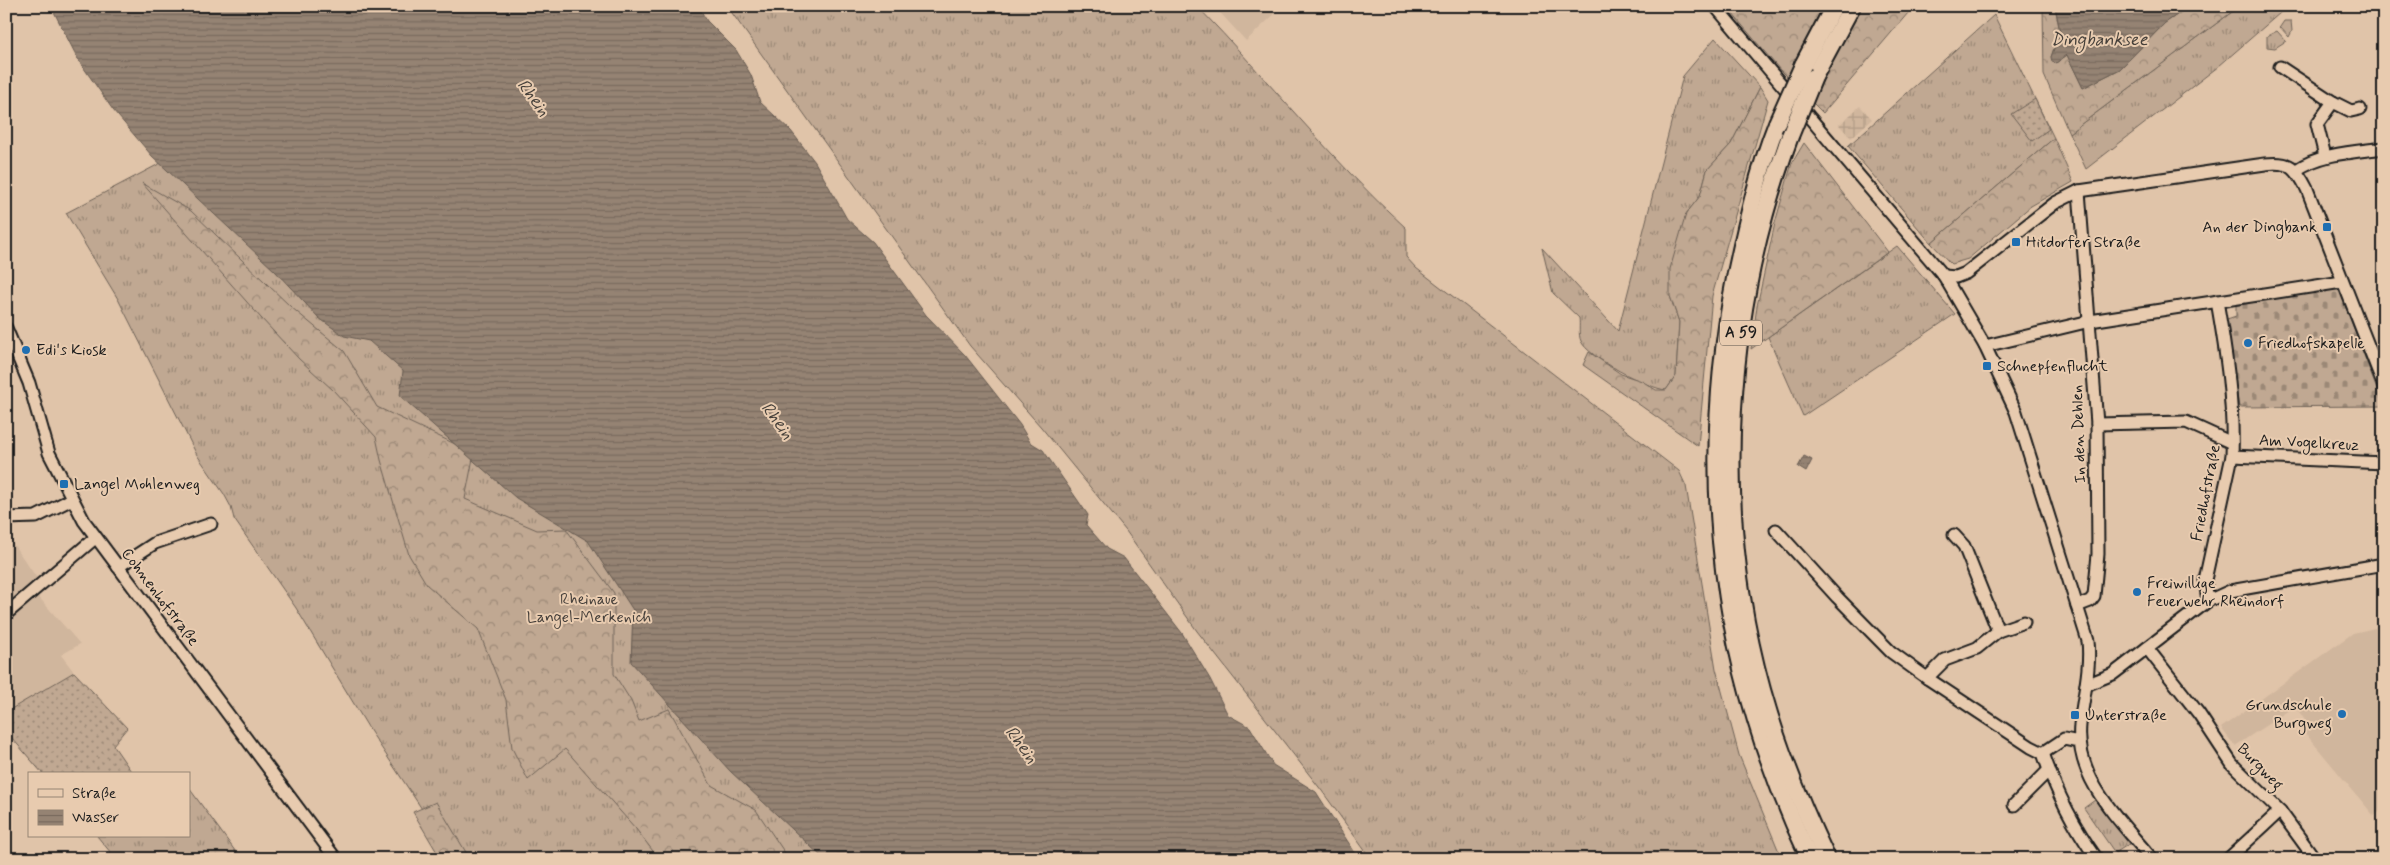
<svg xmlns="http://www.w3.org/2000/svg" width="2390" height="865" font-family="Mynerve,sans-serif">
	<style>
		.built { fill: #d0b69d }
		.industrial { fill: url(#industrial-grid) }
		.grass { fill: url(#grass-tufts); stroke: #6e6257 }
		.forest { fill: url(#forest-crowns); stroke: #6e6257 }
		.cemetery { fill: url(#cemetery-stones); stroke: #6e6257 }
		.garden { fill: url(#garden-dots); stroke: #6e6257 }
		.pitch { fill: #c0a892; stroke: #6e6257 }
		.water { fill: url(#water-rules); stroke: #655a50 }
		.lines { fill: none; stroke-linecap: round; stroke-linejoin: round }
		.minor-casing { stroke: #1c1c1c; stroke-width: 15 }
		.highway-casing { stroke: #1c1c1c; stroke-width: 20 }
		.minor { stroke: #e8cbaf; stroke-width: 11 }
		.highway { stroke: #e8cbaf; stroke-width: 16 }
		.highway-bridge-casing { stroke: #1c1c1c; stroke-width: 20; stroke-linecap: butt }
		.highway-bridge { stroke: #e8cbaf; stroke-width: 16 }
		.poi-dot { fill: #1f6fb2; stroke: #e8cbaf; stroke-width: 2 }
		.labels { text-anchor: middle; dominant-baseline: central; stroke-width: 4; stroke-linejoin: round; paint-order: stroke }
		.shield { fill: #e8cbaf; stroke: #595048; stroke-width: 1 }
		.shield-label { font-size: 15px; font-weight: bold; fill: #1c1c1c }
		.poi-label { font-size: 16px; fill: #1c1c1c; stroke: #e8cbaf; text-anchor: start }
		.street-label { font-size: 16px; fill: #1c1c1c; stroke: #e8cbaf }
		.park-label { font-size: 16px; fill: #453f3a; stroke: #e8cbaf }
		.water-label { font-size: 18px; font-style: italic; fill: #46403a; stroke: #e8cbaf }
	</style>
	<defs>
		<pattern id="industrial-grid" width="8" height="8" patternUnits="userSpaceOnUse" patternTransform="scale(1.25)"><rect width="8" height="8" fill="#d0b69d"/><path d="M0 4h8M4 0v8" fill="none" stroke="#b29c87"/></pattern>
		<pattern id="grass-tufts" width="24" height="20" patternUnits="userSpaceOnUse" patternTransform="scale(1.25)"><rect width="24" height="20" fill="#c0a892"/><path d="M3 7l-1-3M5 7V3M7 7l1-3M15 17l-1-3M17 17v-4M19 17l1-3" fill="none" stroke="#9b8876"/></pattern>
		<pattern id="forest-crowns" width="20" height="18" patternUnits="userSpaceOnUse" patternTransform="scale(1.25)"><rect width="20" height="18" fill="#c0a892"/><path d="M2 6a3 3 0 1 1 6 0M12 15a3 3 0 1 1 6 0" fill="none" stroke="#9b8876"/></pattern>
		<pattern id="cemetery-stones" width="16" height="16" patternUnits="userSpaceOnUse" patternTransform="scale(1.25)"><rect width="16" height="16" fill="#c0a892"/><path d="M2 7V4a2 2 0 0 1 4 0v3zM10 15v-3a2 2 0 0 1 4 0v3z" fill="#9b8876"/></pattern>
		<pattern id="garden-dots" width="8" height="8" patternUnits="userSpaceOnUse" patternTransform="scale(1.25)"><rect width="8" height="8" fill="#c0a892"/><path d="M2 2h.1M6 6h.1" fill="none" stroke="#9b8876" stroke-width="1.8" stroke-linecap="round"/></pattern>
		<pattern id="water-rules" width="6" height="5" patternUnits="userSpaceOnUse" patternTransform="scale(1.25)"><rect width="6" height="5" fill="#958373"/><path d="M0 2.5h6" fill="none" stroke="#796a5e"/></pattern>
	</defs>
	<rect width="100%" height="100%" fill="#e0c4a9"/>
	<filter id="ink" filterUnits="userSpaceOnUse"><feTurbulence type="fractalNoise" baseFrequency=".02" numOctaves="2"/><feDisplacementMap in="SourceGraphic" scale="10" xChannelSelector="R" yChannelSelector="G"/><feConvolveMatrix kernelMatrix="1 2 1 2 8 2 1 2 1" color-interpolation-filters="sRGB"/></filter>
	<g filter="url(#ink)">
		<g class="built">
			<polygon points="1214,6 1283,6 1246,41"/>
			<polygon points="6,534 39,581 6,610"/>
			<polygon points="36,594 80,644 61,655 74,672 6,712 6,622"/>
			<polygon points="2384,626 2384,808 2374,816 2301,728 2307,723 2295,706 2235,746 2221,728 2353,633"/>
		</g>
		<polygon class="industrial" points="1860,106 1872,119 1851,138 1839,125"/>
		<g class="grass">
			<path d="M727,6h470c71,73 134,154 209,222v29l10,11 263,203 7,15 30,183 23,86 43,104h-411l-49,-68 -125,-160 -71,-100 -85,-104 -71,-81z"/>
			<polygon points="2240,6 2288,6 2219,66 2086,169 2069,133"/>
			<polygon points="1994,15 2054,138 1931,243 1848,146"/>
			<polygon points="2277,31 2286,41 2275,48 2267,47 2267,36"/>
			<path d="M1715,38l45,49 -29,57 -24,26 -7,26 -14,18 -16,82 9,26 -3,54 -10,14c-16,-1 -79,-33 -85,-49 -3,-6 -1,-16 -2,-23l-26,-25 -11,-45 76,83 65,-255z"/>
			<polygon points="269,106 1092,859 455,859 371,732 296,608 234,519 231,507 224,494 197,455 118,299 66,213"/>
			<polygon points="1897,246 1955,314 1803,416 1768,337"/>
			<polygon points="189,788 241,859 116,859 97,836 189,836"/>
			<polygon points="2095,800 2129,844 2115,853 2084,808"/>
		</g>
		<g class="forest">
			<polygon points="1726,6 1914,6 1823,113 1780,70"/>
			<polygon points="2043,6 2055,6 2060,32 2051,57 2056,63 2067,55 2083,88 2120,69 2165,23 2190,6 2240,6 2069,133 2044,75"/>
			<polygon points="1760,87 1768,100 1712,296 1698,446 1583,365 1589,352 1621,374 1642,381 1656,390 1666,390 1676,376 1679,322 1670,296 1670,269 1686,214 1700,196 1707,170 1731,144"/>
			<polygon points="2054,138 2073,182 2031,206 1968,259 1951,264 1931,243"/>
			<polygon points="1804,143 1888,252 1751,349 1757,306 1775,223 1792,163"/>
			<polygon points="142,183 191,211 291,307 344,351 377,407 474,453 465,499 537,530 566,529 614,593 614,674 631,701 639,721 669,709 711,785 756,810 789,859 659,859 636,829 565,749 528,780 512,748 506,700 478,629 427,585 409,555 381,460 376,437 333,390 299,359 261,318"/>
			<polygon points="436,802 470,859 441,859 413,812"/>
		</g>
		<polygon class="cemetery" points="2338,286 2383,406 2239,407 2224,320 2236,316 2236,302"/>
		<g class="garden">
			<polygon points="2035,99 2049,129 2032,141 2011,114"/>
			<polygon points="74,672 127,728 113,745 133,774 43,774 6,731 6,712"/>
		</g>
		<polygon class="pitch" points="2284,21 2291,21 2292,31 2289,37 2280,27"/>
		<g class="water">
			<polygon points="51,6 698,6 707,21 736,50 751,75 760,102 791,131 815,162 847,219 873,242 926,315 965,355 1020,425 1030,442 1043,450 1088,515 1086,525 1107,549 1124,558 1182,633 1210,679 1228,715 1250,727 1273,765 1316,792 1359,859 824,859 730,771 631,662 633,610 588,541 516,498 400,396 403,371 369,341 344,336 319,318 275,271 152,156 113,110 79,61"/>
			<polygon points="2055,6 2190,6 2165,23 2120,69 2083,88 2067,55 2056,63 2052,62 2051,57 2060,32"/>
			<polygon points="1804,456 1812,460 1806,472 1798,467"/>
		</g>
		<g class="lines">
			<defs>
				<g id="minor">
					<path d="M1715,6l229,270 41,70 31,66 72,229c3,28 -5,56 -8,84 -5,55 40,95 72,134"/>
					<polyline points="2280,67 2333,102 2317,124 2325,156"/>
					<polyline points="2333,102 2351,111 2360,109"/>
					<path d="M2296,170c26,-17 57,-18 88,-22"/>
					<path d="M1944,276l12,1 10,-4 89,-70 24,-12 186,-27c25,-3 31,3 42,25l77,197"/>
					<polyline points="6,328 29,383 49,453 84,521 336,859"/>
					<polyline points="1985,346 2090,321 2342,282"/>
					<polyline points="2097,424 2186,422 2232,443"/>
					<polyline points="2232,456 2384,463"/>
					<polyline points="6,518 36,517 72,499"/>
					<polyline points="1776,530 1837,597 1891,652 1927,678 2031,747 2043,753 2064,739 2079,742"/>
					<polyline points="1954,535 1964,546 1998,631"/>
					<polyline points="118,567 155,543 211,524"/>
					<path d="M2208,601l-3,-21 27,-124c2,-52 -6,-104 -15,-155"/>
					<polyline points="2077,606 2090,601 2094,596 2098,554 2097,424 2079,191"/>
					<polyline points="6,614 95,538"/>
					<polyline points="2147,648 2199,714 2232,764 2280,811 2315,859"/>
					<polyline points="1927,678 1945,660 1977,648 1998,631 2024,622"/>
					<polyline points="2086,685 2113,674 2208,601 2230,591 2384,564"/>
					<path d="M2043,753c12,36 31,74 54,106"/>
					<polyline points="2014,805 2049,770"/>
					<polyline points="2228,859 2280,811"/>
				</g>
				<g id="highway">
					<polyline points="1803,65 1834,6"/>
					<polyline points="1814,77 1852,6"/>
					<path d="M1777,123c-19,48 -30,99 -41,150 -40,205 -16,397 74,586"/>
					<path d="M1790,136c-65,175 -78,373 -28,554 16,58 39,114 65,169"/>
				</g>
			</defs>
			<use href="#minor" class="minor-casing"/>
			<use href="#highway" class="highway-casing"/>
			<use href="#minor" class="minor"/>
			<use href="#highway" class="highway"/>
			<defs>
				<g id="highway-bridge">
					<polyline points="1777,123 1803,65"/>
					<polyline points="1790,136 1814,77"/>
				</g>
			</defs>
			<use href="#highway-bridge" class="highway-bridge-casing"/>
			<use href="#highway-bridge" class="highway-bridge"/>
		</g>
	</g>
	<g class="poi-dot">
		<rect x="2322" y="222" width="10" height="10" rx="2.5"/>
		<rect x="2011" y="237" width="10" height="10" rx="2.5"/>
		<circle cx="2248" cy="343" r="5"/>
		<circle cx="26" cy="350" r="5"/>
		<rect x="1982" y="361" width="10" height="10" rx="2.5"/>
		<rect x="59" y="479" width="10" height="10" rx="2.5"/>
		<circle cx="2137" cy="592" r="5"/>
		<circle cx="2342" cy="714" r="5"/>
		<rect x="2070" y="710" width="10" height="10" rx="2.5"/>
	</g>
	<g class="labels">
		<rect class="shield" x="1720" y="320.5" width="42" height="25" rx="4"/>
		<g class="shield-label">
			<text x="1741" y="333">A 59</text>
		</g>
		<g class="poi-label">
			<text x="2317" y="227" text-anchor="end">An der Dingbank</text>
			<text x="2026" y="242">Hitdorfer Straße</text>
			<text x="2258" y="343">Friedhofskapelle</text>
			<text x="36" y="350">Edi's Kiosk</text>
			<text x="1997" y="366">Schnepfenflucht</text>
			<text x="74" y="484">Langel Mohlenweg</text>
			<text x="2147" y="583">Freiwillige<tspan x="2147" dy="18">Feuerwehr Rheindorf</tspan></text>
			<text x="2332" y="705" text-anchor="end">Grundschule<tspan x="2332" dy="18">Burgweg</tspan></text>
			<text x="2085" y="715">Unterstraße</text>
		</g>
		<g class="street-label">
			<text transform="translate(2079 434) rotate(-92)">In den Dehlen</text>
			<text transform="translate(2309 443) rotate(3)">Am Vogelkreuz</text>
			<text transform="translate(2206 493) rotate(-79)">Friedhofstraße</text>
			<text transform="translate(160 597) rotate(53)">Cohnenhofstraße</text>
			<text transform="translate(2260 767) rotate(46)">Burgweg</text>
		</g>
		<g class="park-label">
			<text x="589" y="599">Rheinaue<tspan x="589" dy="18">Langel-Merkenich</tspan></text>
		</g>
		<g class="water-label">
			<text x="2099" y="40">Dingbanksee</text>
			<text transform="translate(533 98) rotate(53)">Rhein</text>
			<text transform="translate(777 421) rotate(53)">Rhein</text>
			<text transform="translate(1021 745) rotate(53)">Rhein</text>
		</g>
	</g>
	<rect width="2390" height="865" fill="none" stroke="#e8cbaf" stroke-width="25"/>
	<rect x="12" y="12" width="2365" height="840" fill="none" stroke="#1c1c1c" stroke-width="2" filter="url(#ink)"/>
	<rect x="28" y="772" width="162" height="65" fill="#e8cbaf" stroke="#968574"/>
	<rect x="38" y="789" width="25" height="8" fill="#e8cbaf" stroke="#968574"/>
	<text x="72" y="798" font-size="15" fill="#1c1c1c">Straße</text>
	<rect x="38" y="810" width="25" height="15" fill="url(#water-rules)" stroke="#968574"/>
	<text x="72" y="822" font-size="15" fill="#1c1c1c">Wasser</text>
</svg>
